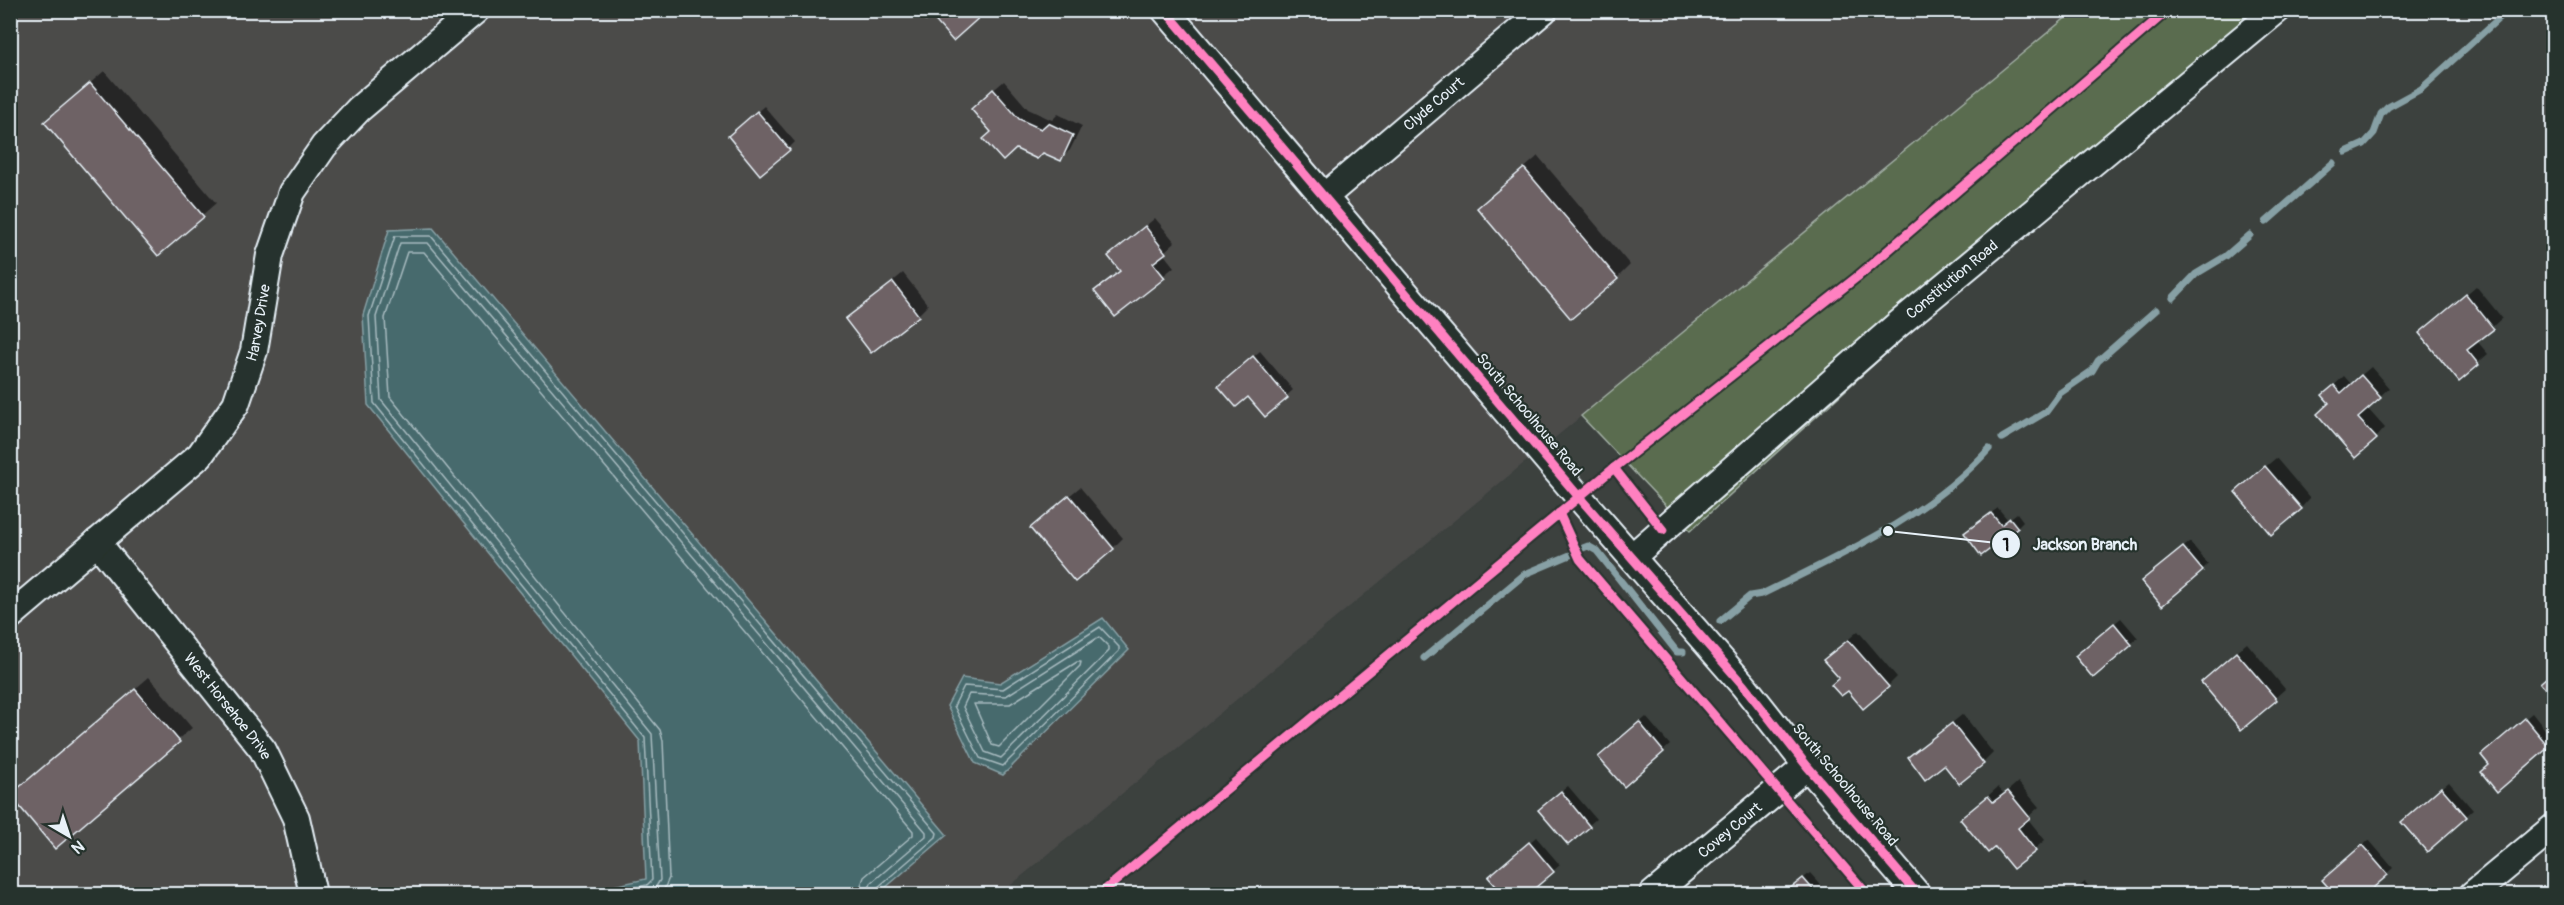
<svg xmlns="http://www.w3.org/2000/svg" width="2564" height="905" font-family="Pangolin,sans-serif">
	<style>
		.built { fill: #4b4b4a }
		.green { fill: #5a6c4f; stroke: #a1aea4; stroke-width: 1.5 }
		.water { fill: #476a6d; stroke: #87a0a5; stroke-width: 1.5 }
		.shadow { fill: #0007 }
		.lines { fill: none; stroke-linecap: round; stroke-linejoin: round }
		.shore { stroke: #a8bbc0; stroke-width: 1.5 }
		.stream { stroke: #87a0a5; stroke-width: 7 }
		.building { fill: #6e6265; stroke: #e8f1f8; stroke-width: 1.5 }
		.minor-casing { stroke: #e8f1f8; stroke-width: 30 }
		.minor { stroke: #26332d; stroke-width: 26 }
		.cycleway-casing { stroke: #26332d; stroke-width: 13 }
		.cycleway { stroke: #ff80c0; stroke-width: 9 }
		.labels { text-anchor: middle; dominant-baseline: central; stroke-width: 4.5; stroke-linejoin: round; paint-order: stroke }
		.street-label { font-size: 15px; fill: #e8f1f8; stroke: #26332d }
		.leader { fill: none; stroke: #e8f1f8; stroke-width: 2 }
		.callout-dot { fill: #e8f1f8; stroke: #26332d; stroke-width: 2 }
		.mark-label { font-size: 18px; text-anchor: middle; font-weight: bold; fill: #111 }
		.callout-label { font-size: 16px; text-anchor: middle; font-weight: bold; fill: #e8f1f8; stroke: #26332d; stroke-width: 4.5; stroke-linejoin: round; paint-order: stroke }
	</style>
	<rect width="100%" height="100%" fill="#3c413e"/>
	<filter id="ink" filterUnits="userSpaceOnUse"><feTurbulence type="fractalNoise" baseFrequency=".0167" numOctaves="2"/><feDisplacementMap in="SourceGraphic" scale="12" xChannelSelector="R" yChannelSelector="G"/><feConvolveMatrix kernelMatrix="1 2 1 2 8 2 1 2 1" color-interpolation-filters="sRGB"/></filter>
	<g filter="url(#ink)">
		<polygon class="built" points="10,11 2074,11 1000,894 11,894"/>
		<polygon class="green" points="2074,11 2290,11 1998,252 1690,531 1581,416"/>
		<g class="water">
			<polygon points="433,228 947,835 878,894 576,894 646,879 640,741 368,405 363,315 389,230"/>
			<polygon points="1103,618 1129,650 1003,775 975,763 947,706 962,678 1000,683"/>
		</g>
		<g class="shadow">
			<polygon points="104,71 216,203 158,254 46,122"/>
			<polygon points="1004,81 1028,109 1052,120 1058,114 1082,126 1070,150 1060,159 1043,151 1016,148 993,131 983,99"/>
			<polygon points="764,106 795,142 789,148 736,130"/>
			<polygon points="1538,156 1630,265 1617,278 1479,208"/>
			<polygon points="1155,218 1175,242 1163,253 1174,267 1115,315 1096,291 1121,270 1110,256"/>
			<polygon points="903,273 928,305 918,315 847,319"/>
			<polygon points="2476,286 2502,318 2477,341 2488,354 2459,379 2421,333"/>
			<polygon points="1260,351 1293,390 1266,415 1248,395 1226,380"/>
			<polygon points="2371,367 2389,388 2367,408 2385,428 2376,438 2324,395 2344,376 2351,384"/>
			<polygon points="2276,458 2310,498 2301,508 2246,483"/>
			<polygon points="1080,487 1123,538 1113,548 1042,518"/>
			<polygon points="1998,508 2008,520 2017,513 2023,521 2017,527 1972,527"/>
			<polygon points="2190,542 2208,564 2202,570 2150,575"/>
			<polygon points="2121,618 2138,638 2093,676 2083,650"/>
			<polygon points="1858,631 1897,677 1888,686 1841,678 1835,651"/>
			<polygon points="2247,643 2285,689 2241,728 2212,672"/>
			<polygon points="149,677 192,728 55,847 25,783"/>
			<polygon points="2532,713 2554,741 2497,789 2489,749"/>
			<polygon points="1963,714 1993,753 1983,763 1959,782 1944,763 1910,757"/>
			<polygon points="1646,717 1670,745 1624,785 1607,751"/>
			<polygon points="2018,782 2039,807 2027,818 2045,840 2014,867 1996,845 1962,819 1998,787 2004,794"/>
			<polygon points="2449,782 2473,810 2427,850 2409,816"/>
			<polygon points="1568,786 1596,819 1568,843 1546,804"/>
			<polygon points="1536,837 1560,865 1526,894 1505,894 1490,877"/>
			<polygon points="2369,840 2393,868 2363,894 2336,894 2324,880"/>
			<polygon points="1810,873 1829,894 1784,894"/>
			<polygon points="2085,882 2095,894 2070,894"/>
			<polygon points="1413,884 1422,894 1401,894"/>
		</g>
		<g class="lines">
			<g class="shore">
				<polygon points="1100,627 1119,647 1119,651 1003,766 980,758 954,706 964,686 1003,689"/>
				<polygon points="1099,637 1109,647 1109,651 1001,758 985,752 963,707 969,694 1006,696"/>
				<polygon points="1077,662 1081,662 1080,666 999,747 992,745 974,704 1010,704"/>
				<polyline points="604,894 647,885 652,880 645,738 374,403 369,316 395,236 431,236 937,833 936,837 877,888 875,894"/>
				<polyline points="640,894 654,890 660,880 652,734 381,400 376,317 400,243 428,243 926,832 926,836 871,883 867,894"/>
				<polyline points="662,894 669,878 663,741 660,730 390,397 385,318 407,252 424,252 913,831 913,835 864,877 858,894"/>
			</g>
			<g class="stream">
				<polyline points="2346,152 2364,144 2374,133 2381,114 2388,107 2421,89 2508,10"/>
				<polyline points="2266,222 2333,163"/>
				<polyline points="2173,298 2196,274 2226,256 2250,235"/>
				<polyline points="2002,438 2046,412 2060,393 2092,371 2098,361 2156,310"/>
				<polyline points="1583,548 1588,546 1597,551 1677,652 1683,652"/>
				<path d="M1720,621l30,-25 12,-2c81,-40 166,-77 227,-145"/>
				<polyline points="1424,658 1525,574 1570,555"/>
			</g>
		</g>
		<g class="building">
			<polygon points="917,10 978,10 982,15 953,41 931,16 926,21"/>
			<polygon points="90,83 204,217 158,256 44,122"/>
			<polygon points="993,89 1019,119 1041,129 1048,123 1073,135 1061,161 1043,153 1037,159 1016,149 1003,161 983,139 991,132 971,109"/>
			<polygon points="757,111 790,150 760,175 728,136"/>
			<polygon points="1524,168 1618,279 1571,319 1477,208"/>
			<polygon points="1145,226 1166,253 1153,263 1165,278 1115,317 1094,291 1120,271 1108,256"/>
			<polygon points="893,282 919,316 871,353 845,319"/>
			<polygon points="2466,294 2494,329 2467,350 2479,365 2459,382 2419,333"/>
			<polygon points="1253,356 1288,398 1265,417 1248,397 1236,407 1218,386"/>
			<polygon points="2361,375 2381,398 2358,418 2377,439 2355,458 2317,414 2329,403 2322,395 2334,385 2341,393"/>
			<polygon points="2265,466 2302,509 2271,535 2235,492"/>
			<polygon points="1069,495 1114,549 1075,582 1030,528"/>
			<polygon points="1991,513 2001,525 2010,518 2018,528 1981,556 1964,533"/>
			<polygon points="2183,547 2203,571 2162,606 2141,581"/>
			<polygon points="2114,623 2132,645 2093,678 2075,656"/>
			<polygon points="1848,640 1889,687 1863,709 1848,691 1841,696 1831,685 1839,678 1823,660"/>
			<polygon points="2236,652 2277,700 2241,730 2201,682"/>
			<polygon points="2554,671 2554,698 2540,683"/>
			<polygon points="135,689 180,742 55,849 10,795"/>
			<polygon points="2525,718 2549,747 2497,792 2481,772 2489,765 2481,755"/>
			<polygon points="1639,722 1664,752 1624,787 1598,757"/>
			<polygon points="1952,723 1984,764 1959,784 1944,765 1925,780 1908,757"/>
			<polygon points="2441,787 2467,817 2427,852 2401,822"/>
			<polygon points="1561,791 1590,827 1568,845 1538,810"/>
			<polygon points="2008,791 2030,818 2018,828 2036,851 2013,869 1995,847 1988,853 1960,819 1988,796 1993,802"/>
			<polygon points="1529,842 1554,872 1528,894 1503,894 1488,877"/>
			<polygon points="2362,845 2388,875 2366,894 2334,894 2322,880"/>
			<polygon points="1803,878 1817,894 1783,894"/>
		</g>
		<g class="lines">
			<defs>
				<g id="minor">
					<polyline points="1165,10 1579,497 1744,686 1807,766 1917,894"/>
					<path id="s1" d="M1324,197l220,-187"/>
					<path id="s2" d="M97,542l166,208 33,68 17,76"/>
					<path id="s3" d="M1633,556l263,-230 381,-316"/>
					<path id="s4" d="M10,616l190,-161 36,-51 18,-53 16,-96 22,-63 32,-46 35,-37 117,-99"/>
					<path id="s5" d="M1653,894l154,-128"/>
					<polyline points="2473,894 2554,827"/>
				</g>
			</defs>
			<use href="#minor" class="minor-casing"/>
			<use href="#minor" class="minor"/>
			<defs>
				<g id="cycleway">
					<polyline points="1165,10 1579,497 1744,686 1807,766 1917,894"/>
					<polyline points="1614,468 1663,530"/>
					<polyline points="1559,513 1580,559 1867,894"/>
					<polyline points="1100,894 1614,468 1857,277 2168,10"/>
				</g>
			</defs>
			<use href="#cycleway" class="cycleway-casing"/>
			<use href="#cycleway" class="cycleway"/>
		</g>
	</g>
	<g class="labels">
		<g class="street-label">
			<text stroke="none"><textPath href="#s1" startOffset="144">Clyde Court</textPath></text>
			<text stroke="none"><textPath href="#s3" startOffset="422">Constitution Road</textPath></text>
			<text stroke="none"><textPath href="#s4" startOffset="396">Harvey Drive</textPath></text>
			<text transform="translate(1529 415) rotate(50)">South Schoolhouse Road</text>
			<text stroke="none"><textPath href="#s2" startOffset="210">West Horsehoe Drive</textPath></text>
			<text transform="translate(1845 785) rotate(50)">South Schoolhouse Road</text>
			<text stroke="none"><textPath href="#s5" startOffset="100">Covey Court</textPath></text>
		</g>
	</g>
	<path class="leader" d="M1888 531L2006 544"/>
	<g class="callout-dot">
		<circle cx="1888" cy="531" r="6"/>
		<circle cx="2006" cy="544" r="15"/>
	</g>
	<g class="mark-label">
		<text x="2006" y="551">1</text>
	</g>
	<g class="callout-label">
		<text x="2085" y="550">Jackson Branch</text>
	</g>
	<rect width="2564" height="905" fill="none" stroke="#26332d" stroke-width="36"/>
	<rect x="18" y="18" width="2528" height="869" fill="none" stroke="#e8f1f8" stroke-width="2" filter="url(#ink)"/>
	<g transform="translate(69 836) rotate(141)" stroke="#26332d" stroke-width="4.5" paint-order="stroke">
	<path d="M0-4.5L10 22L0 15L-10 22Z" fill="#e8f1f8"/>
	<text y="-9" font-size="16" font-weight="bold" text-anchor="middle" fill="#e8f1f8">N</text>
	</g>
</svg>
